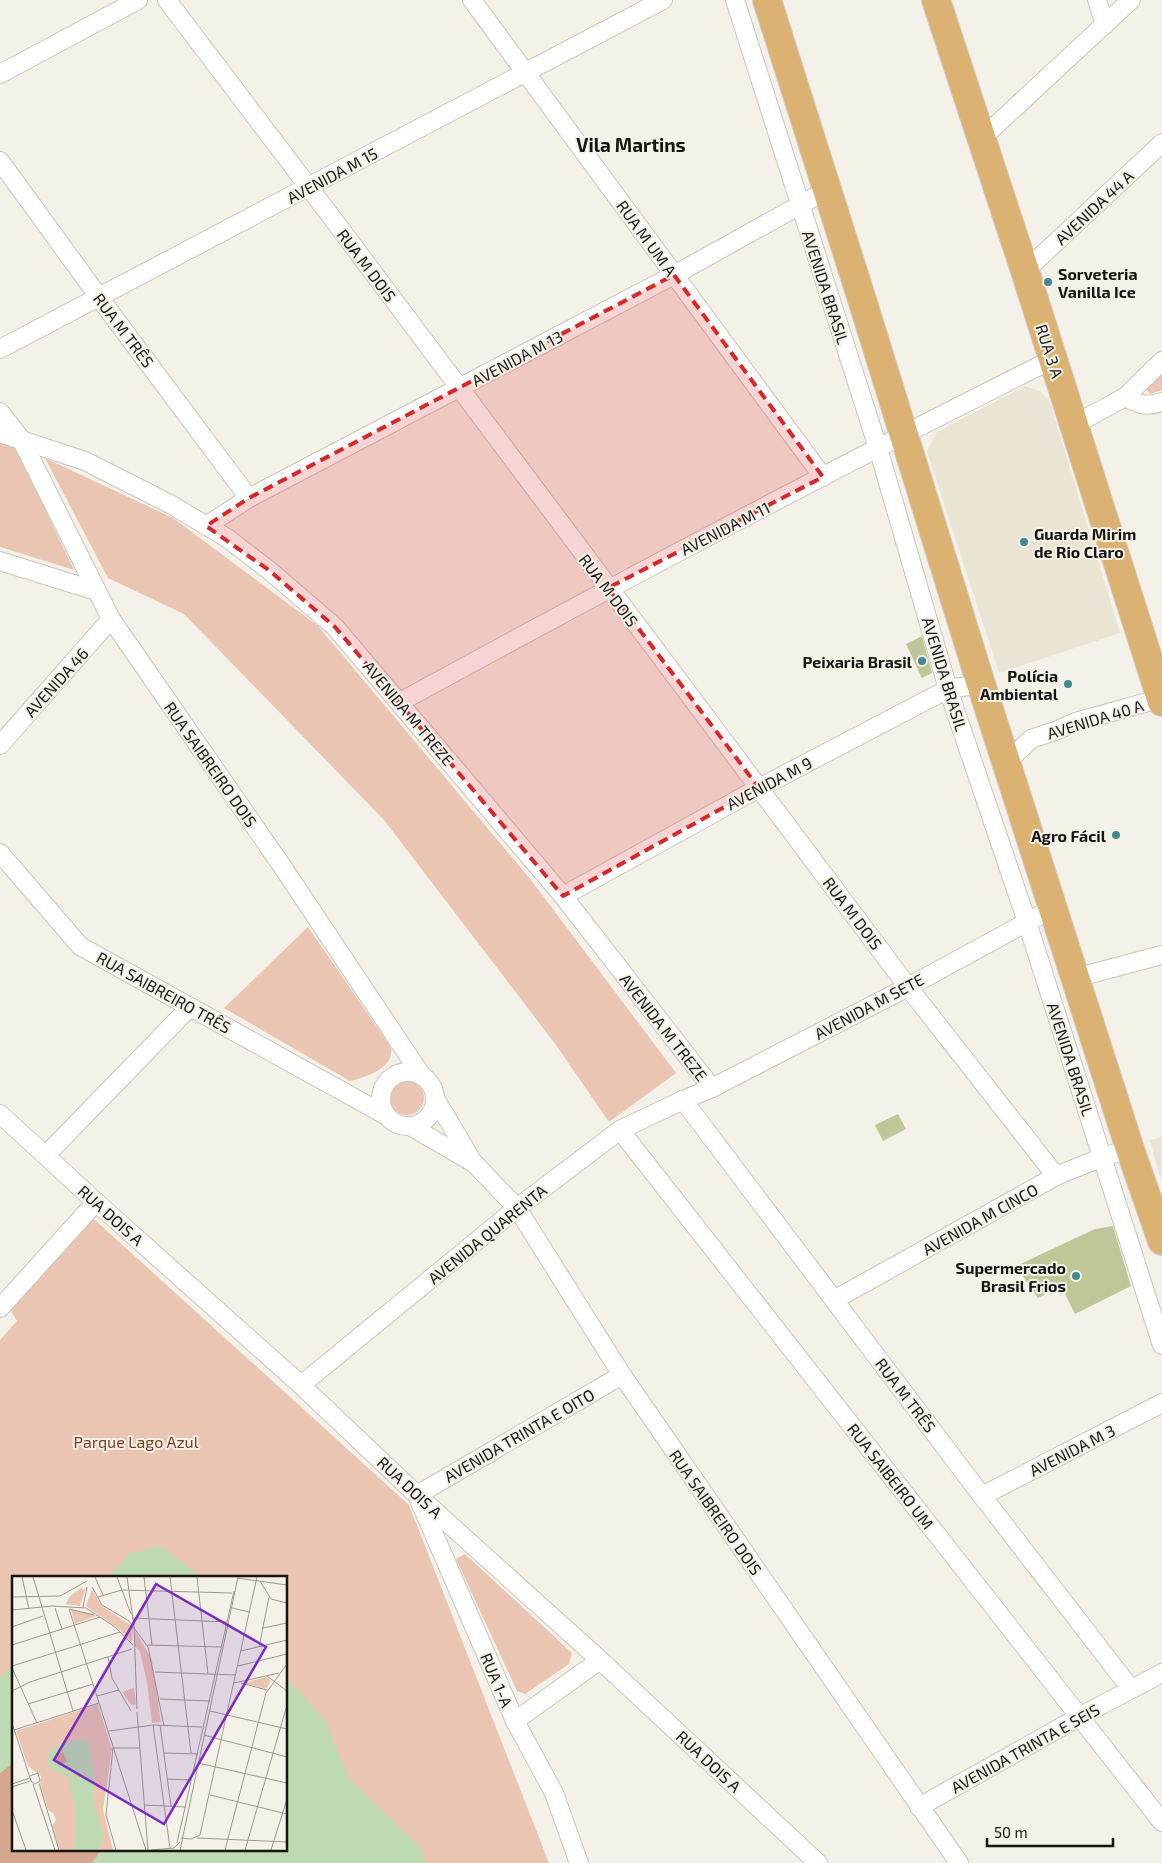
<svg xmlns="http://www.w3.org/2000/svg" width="1162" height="1863" font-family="'Exo 2',sans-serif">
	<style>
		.built { fill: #eae4d4 }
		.green { fill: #eac5b2; fill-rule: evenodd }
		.forest { fill: #d5a790 }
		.water { fill: #bddab2 }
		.building { fill: #bfc697 }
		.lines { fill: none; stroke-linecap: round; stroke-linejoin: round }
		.minor-casing { stroke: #c8c5bc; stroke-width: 20 }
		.primary-casing { stroke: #d0d0cf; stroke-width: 30 }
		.minor { stroke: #fff; stroke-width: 18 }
		.primary { stroke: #dcb272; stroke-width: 28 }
		.marked { fill: #d62828; fill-opacity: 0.2; stroke: #d62828; stroke-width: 4; stroke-dasharray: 10 6; stroke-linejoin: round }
		.poi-dot { fill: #41888f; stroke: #f4f1e8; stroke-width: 2 }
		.labels { text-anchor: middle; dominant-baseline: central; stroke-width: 4; stroke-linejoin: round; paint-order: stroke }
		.street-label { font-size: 16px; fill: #151411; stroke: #f4f1e8 }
		.poi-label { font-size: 16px; font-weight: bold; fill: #151411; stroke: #f4f1e8; text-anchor: end }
		.park-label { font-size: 16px; fill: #7a3f1e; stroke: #f4f1e8 }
		.quarter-label { font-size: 19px; font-weight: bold; fill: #151411; stroke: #f4f1e8 }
		.inset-road { fill: none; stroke: #9b9992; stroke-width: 1 }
		.view { fill: #7b2cbf; fill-opacity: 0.15; stroke: #7b2cbf; stroke-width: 2.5 }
		.inset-edge { fill: none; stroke: #151411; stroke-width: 2.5 }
	</style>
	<rect width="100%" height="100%" fill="#f4f1e8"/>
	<g class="built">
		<polygon points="1025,386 1040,391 1050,402 1120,633 999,673 927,451 937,432"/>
		<polygon points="1162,1137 1162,1177 1160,1178 1150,1140"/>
	</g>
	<g class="green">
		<polygon points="1162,368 1162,390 1150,394 1144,386"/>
		<polygon points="0,442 14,444 74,570 0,547"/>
		<polygon points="45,458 173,518 318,626 531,880 676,1073 609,1122 556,1045 384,820 184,614 108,578"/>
		<path d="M308,927l82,119c1,3 2,5 1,8 -2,16 -28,24 -41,27l-126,-73z"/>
		<circle cx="407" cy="1098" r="17"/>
		<path d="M89,1218l6,2 314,285 140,358h-549v-523l17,-19 -8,-14zM14,1577h272v272h-272z"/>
		<polygon points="465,1554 572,1653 569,1664 525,1694 517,1691 456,1559"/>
	</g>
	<polygon class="forest" points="14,1762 14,1849 102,1849 92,1863 0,1863 0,1773"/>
	<g class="water">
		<polygon points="161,1546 201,1577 108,1577 129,1554"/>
		<polygon points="14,1663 14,1762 0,1773 0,1678"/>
		<polygon points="286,1678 325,1720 349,1779 420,1847 426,1863 92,1863 102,1849 286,1849"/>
	</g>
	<g class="building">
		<polygon points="922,636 932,673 922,678 906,644"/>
		<polygon points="898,1114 906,1129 883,1141 875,1125"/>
		<polygon points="1113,1226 1131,1286 1075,1314 1061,1286 1038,1298 1016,1266 1095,1229"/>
	</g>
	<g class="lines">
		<defs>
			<g id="minor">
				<polyline points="167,0 345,235 908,987 1056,1176"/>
				<polyline points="472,0 823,477"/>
				<polyline points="735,0 878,448 948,689 1027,922 1162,1345"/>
				<polyline points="1097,0 1105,25"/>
				<polyline points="0,74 138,0"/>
				<polyline points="981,139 1131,0"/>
				<polyline points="0,161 101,300 249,498"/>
				<polyline points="1025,271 1162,143"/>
				<polyline points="0,349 663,0"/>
				<path d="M1125,397c16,8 20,10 37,5"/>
				<polyline points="0,412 21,439 111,619 284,869 422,1076"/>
				<polyline points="1074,425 1125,397 1162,361"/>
				<polyline points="0,433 85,461 170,504 227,538 270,571 335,627 563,896 712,1088"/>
				<polyline points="206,526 249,498 674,275 827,190"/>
				<polyline points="0,561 96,591"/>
				<path d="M400,702c216,-118 433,-233 653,-343"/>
				<polyline points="0,745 111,619"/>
				<polyline points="1007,762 1031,739 1055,731 1076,722 1162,698"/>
				<polyline points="0,853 80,946 387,1116"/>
				<polyline points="563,896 759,788 948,689 981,684"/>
				<polyline points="1075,978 1162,955"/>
				<circle cx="408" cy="1099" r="27"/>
				<polyline points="435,1098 473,1162 517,1208 622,1375 959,1863"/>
				<polyline points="683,1100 982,1496 1131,1689"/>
				<polyline points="0,1114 96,1202 301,1385 417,1495 600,1660 818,1863"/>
				<polyline points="410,1126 472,1162"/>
				<polyline points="620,1130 1162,1822"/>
				<polyline points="46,1155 190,1007"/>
				<polyline points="834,1300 1056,1176 1103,1157 1130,1149"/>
				<polyline points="0,1308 96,1202"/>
				<polyline points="301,1385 517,1208 620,1130 683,1100 712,1088 908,987 1053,908"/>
				<polyline points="982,1496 1162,1403"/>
				<polyline points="515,1721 600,1660"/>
				<polyline points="919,1807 1079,1717 1162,1673"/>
				<polyline points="579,1863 554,1793 515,1721 417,1495 622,1375"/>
			</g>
			<g id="primary">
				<polyline points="767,0 864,306 981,684 1130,1149 1162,1241"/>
				<polyline points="936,0 1025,271 1162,702"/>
			</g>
		</defs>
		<use href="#minor" class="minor-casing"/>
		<use href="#primary" class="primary-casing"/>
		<use href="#minor" class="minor"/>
		<use href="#primary" class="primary"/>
	</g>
	<path class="marked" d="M674,275l149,202 -215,111 151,200 -196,108 -228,-269 -65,-56 -64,-45 43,-28z"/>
	<g class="poi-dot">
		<circle cx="1048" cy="282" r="5"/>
		<circle cx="1024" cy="542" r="5"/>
		<circle cx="922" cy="661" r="5"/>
		<circle cx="1068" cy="684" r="5"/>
		<circle cx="1116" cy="835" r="5"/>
		<circle cx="1076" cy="1276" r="5"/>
	</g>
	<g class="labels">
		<g class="street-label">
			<text transform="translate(332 175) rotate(-28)">AVENIDA M 15</text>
			<text transform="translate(1094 207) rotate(-43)">AVENIDA 44 A</text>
			<text transform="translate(647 238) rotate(54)">RUA M UM A</text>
			<text transform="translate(367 265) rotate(53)">RUA M DOIS</text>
			<text transform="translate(826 287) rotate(72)">AVENIDA BRASIL</text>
			<text transform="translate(124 330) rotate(53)">RUA M TRÊS</text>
			<text transform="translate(1050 351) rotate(72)">RUA 3 A</text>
			<text transform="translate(517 358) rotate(-28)">AVENIDA M 13</text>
			<text transform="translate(725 528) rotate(-27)">AVENIDA M 11</text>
			<text transform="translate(609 590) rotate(53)">RUA M DOIS</text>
			<text transform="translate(945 674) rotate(73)">AVENIDA BRASIL</text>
			<text transform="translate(56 682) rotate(-48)">AVENIDA 46</text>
			<text transform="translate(409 713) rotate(50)">AVENIDA M TREZE</text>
			<text transform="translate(1095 719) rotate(-17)">AVENIDA 40 A</text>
			<text transform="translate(211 764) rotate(55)">RUA SAIBREIRO DOIS</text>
			<text transform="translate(769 783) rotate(-28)">AVENIDA M 9</text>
			<text transform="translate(853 913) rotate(53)">RUA M DOIS</text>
			<text transform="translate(164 992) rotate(29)">RUA SAIBREIRO TRÊS</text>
			<text transform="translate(869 1006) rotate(-28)">AVENIDA M SETE</text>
			<text transform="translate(664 1027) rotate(52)">AVENIDA M TREZE</text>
			<text transform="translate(1071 1059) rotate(72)">AVENIDA BRASIL</text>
			<text transform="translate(111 1215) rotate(42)">RUA DOIS A</text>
			<text transform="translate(980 1219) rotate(-29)">AVENIDA M CINCO</text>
			<text transform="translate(487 1234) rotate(-39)">AVENIDA QUARENTA</text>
			<text transform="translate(906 1395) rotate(53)">RUA M TRÊS</text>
			<text transform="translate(519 1435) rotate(-30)">AVENIDA TRINTA E OITO</text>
			<text transform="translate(1072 1450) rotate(-27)">AVENIDA M 3</text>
			<text transform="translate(891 1476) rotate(52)">RUA SAIBEIRO UM</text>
			<text transform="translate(410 1487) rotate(43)">RUA DOIS A</text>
			<text transform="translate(716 1512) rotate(55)">RUA SAIBREIRO DOIS</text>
			<text transform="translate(497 1680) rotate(67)">RUA 1-A</text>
			<text transform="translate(1025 1748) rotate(-29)">AVENIDA TRINTA E SEIS</text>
			<text transform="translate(709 1761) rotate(43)">RUA DOIS A</text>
		</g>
		<g class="poi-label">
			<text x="1058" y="273" text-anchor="start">Sorveteria<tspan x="1058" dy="18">Vanilla Ice</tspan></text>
			<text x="1034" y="533" text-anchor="start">Guarda Mirim<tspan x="1034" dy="18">de Rio Claro</tspan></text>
			<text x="912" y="661">Peixaria Brasil</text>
			<text x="1058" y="675">Polícia<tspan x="1058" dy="18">Ambiental</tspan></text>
			<text x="1106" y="835">Agro Fácil</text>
			<text x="1066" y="1267">Supermercado<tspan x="1066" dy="18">Brasil Frios</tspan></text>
		</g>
		<g class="park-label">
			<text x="136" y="1441">Parque Lago Azul</text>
		</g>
		<g class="quarter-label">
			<text x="631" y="144">Vila Martins</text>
		</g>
	</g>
	<g transform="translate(12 1576)">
		<rect width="275" height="275" fill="#f4f1e8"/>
		<path d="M69,12l4,2 -5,16 -14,-2 3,-7zM80,14l10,16 31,21 -1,15 -12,-12 -34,-24zM59,34l19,3 6,3 -21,8zM123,54l17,30 9,62 -9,1 -5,-41 -7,-30 -6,-7zM254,101l5,4 -5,8 -23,-6zM122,112l2,16 -4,2 -10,-14zM86,128l14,45 -9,61 10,40h-53l-8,-24 4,-6 -3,-7 -5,-3 -8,-26 1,-8 -13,-10 -12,-35z" fill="#eac5b2"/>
		<path d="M42 183a7 7 0 1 1 14 0a7 7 0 1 1-14 0Z" fill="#d5a790"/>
		<path d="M71,162l6,7 6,37 -2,20 10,31 -1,11 -5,6h-22v-45l-7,-27 -18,-10 -2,-9 2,-9 7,-5zM51,176l4,9 -8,5 -5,-10z" fill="#bddab2" fill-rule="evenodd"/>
		<path class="inset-road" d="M10,1l7,32M21,1l40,134M83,1l8,18M105,1l14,37M115,1l7,49 3,83M132,1l8,68M158,1l21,176M185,1l11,97M225,2l50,7M248,5l11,18 16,4M80,11l10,18 27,16 19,26 16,79M0,21l48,-1 27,-15M86,21l24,-7 110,3M71,31l4,-20M43,32l7,21M220,32l17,4M57,33l77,241M57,33l25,6M0,34l40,-4 34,2 29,19 18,18M120,42l95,4M0,51l31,-11M251,52l24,-5M0,69l88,-28M135,69l74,2M247,71l10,-50M229,75l46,-11M96,81l4,21 19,33M0,90l108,-34M226,90l49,-12M0,92l25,55M143,96l81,3M255,100l20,15M222,107l45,-10M229,107l26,7M0,115l18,-9 102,-33M85,120l22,-6M148,123l49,2M16,128l65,-20M198,135l77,18M125,136l11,138M0,147l19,58 4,3 5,-3 -2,-8 -8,3M141,149l17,123M148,149l11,81M2,154l85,-27M97,155l44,-6 49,2M192,159l83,22M152,177l34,1M186,187l89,20M155,203l24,1M27,207l20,67M0,208l18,-6M21,208l22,66M0,211l18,-6M198,219l77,19M132,229l42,2M0,234l14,40M169,262l10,1 9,-4 57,-258M185,262l90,4M165,267l57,-252M104,274l-10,-35 7,-67h26M139,274l23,-2 6,-6M168,274l58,-273M213,274l41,-157 21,-29M233,274l42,-145M259,274l16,-51"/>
		<path class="view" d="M144,8l110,63 -102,177 -110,-64z"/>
		<rect width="275" height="275" class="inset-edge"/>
	</g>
	<path d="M987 1838v8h126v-8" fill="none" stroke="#151411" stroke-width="2.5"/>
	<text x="994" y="1838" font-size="15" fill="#151411" stroke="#f4f1e8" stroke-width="4" paint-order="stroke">50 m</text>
</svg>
